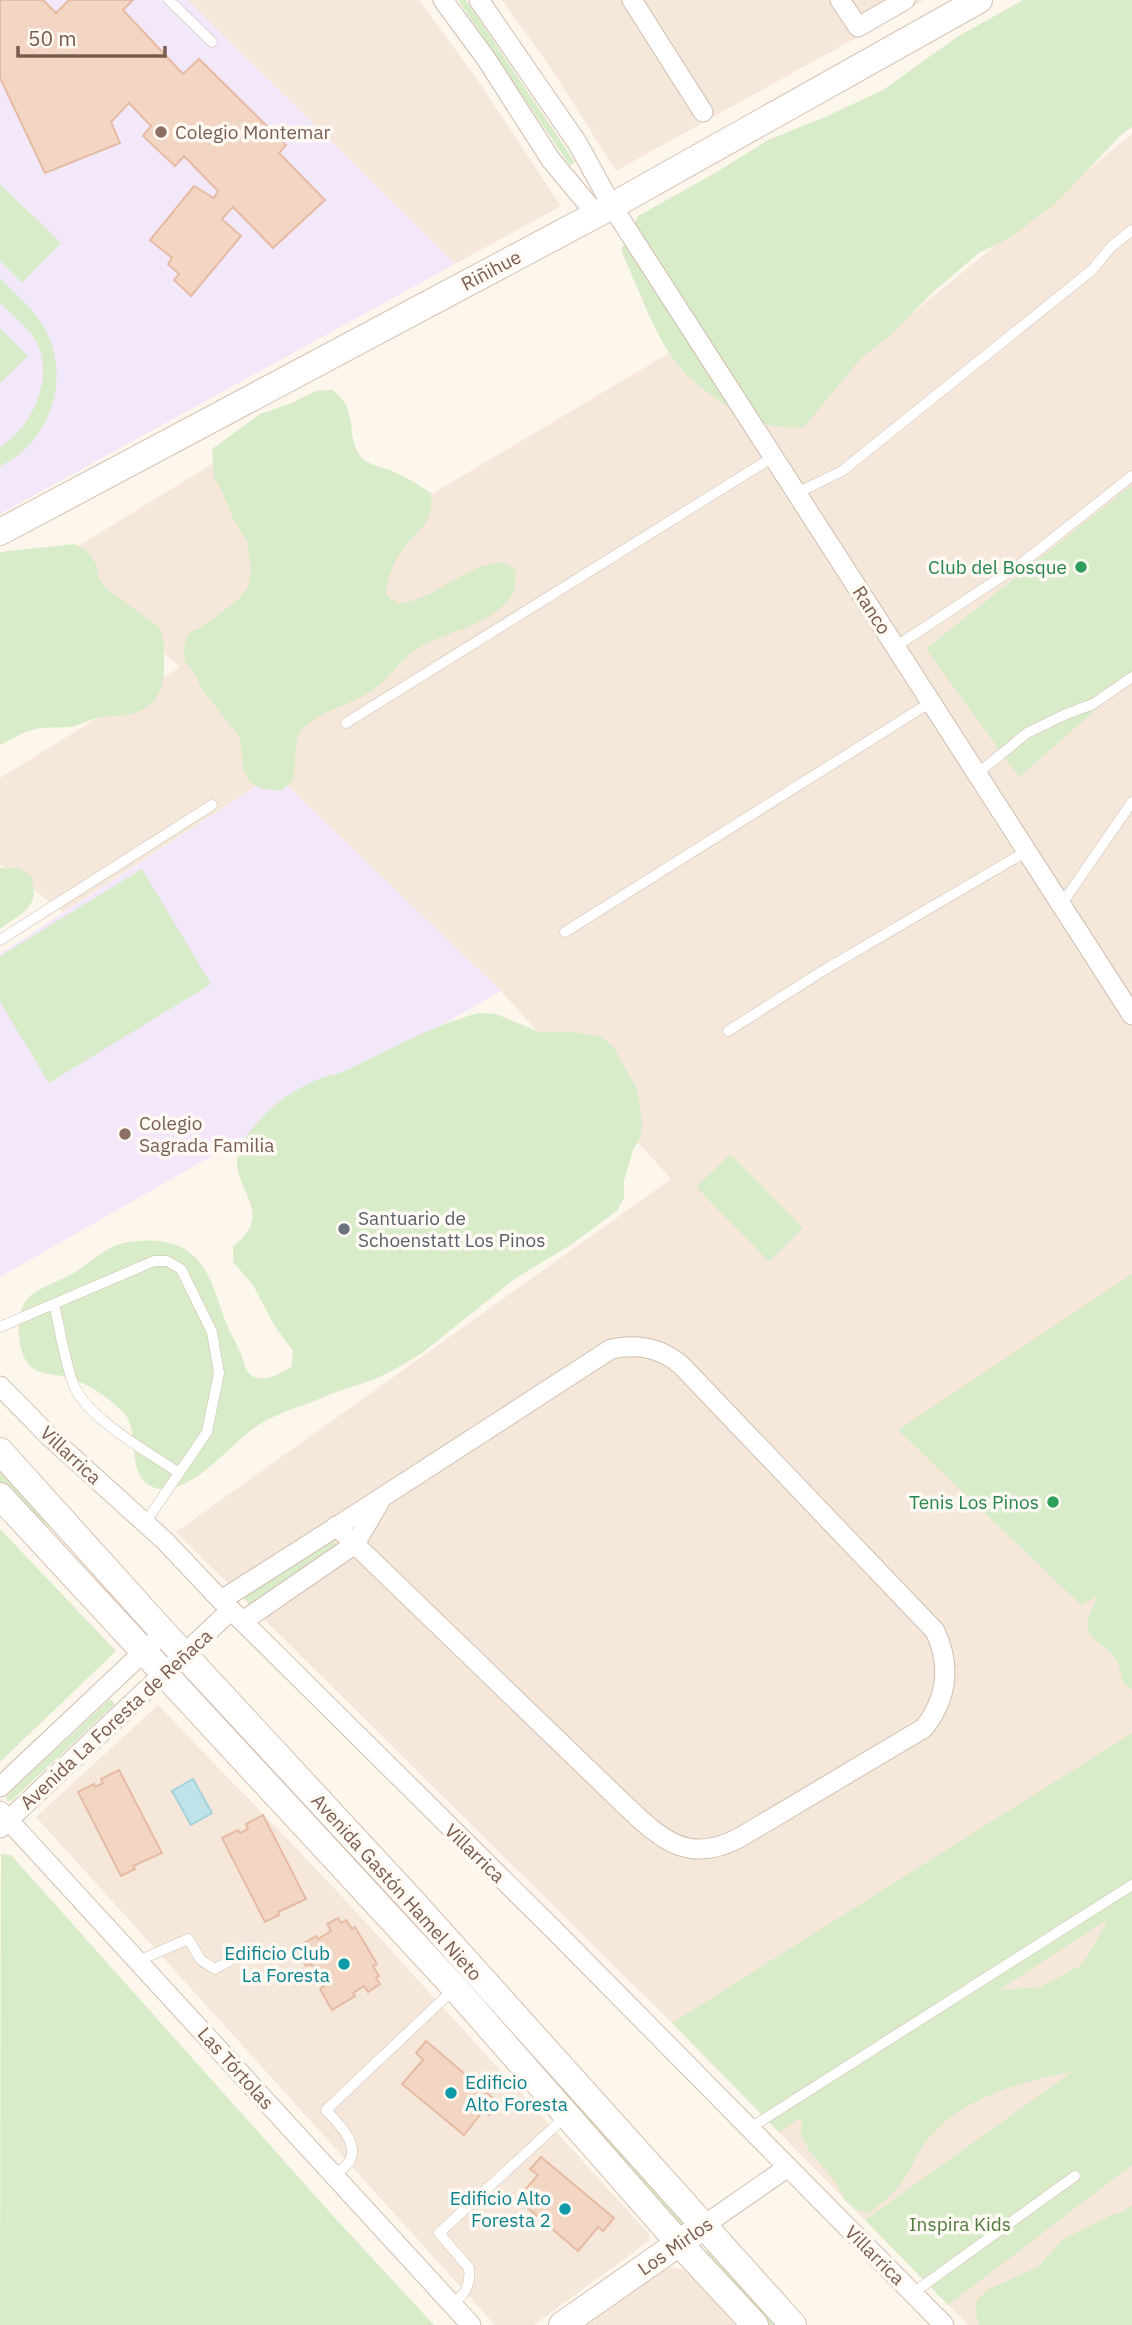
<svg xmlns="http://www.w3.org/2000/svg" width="1132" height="2325" font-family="'IBM Plex Sans',sans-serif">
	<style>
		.residential { fill: #f5e8da }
		.education { fill: #f3e8fa }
		.green { fill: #d8ecc9; fill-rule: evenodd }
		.water { fill: #bfe3e8; stroke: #a5d3da; stroke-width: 2 }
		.building { fill: #f3d5c3; stroke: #e6bba3; stroke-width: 2 }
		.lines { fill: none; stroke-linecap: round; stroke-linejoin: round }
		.lane-casing { stroke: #d1beb0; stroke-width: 11 }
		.street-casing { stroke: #d1beb0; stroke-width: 21 }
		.secondary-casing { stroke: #d6c0b0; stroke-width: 28 }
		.lane { stroke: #fff; stroke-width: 10 }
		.street { stroke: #fff; stroke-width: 19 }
		.secondary { stroke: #fff; stroke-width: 26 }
		.education-dot { fill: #8d6e63; stroke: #fffaf3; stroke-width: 2.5 }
		.leisure-dot { fill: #2e9e5b; stroke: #fffaf3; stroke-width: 2.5 }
		.worship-dot { fill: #6b7280; stroke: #fffaf3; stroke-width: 2.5 }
		.culture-dot { fill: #0f9aa8; stroke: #fffaf3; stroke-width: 2.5 }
		.labels { text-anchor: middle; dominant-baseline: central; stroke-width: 7; stroke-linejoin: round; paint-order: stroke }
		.education-label { font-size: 19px; fill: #785e54; stroke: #fffaf3; text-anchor: start }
		.street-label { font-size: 19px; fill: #7a5c4d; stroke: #fffaf3 }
		.leisure-label { font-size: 19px; fill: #27864d; stroke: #fffaf3; text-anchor: end }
		.worship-label { font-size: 19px; fill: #5b616d; stroke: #fffaf3; text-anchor: start }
		.culture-label { font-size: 19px; fill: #0d838f; stroke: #fffaf3; text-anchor: end }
		.park-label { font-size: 19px; fill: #537a41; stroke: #fffaf3 }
	</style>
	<rect width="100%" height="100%" fill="#fdf6ec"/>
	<g class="residential">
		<polygon points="188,0 419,0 477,79 561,206 455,264"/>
		<polygon points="502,0 924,0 616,171 550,67"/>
		<polygon points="1132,134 1132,2325 968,2325 672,2023 176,1532 671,1179 501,991 275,774 63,912 0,864 0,778 180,667 57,559 310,404 385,522 679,347 774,426"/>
		<polygon points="158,1705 337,1891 650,2235 649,2241 534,2325 495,2325 36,1817"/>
		<polygon points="669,2267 687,2270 735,2325 587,2325"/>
	</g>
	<g class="education">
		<polygon points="0,0 188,0 455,264 0,514"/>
		<polygon points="275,774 501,991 0,1277 0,954"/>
	</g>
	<g class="green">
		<polygon points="458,0 466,0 575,162 570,166"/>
		<path d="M1023,0h109v127l-11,8 -65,68 -48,36 -29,14 -46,39 -44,45 -27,20 -58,70c-10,0 -22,1 -32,-1 -33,-9 -76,-37 -97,-65 -22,-29 -38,-76 -54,-111l17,-34 77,-43 53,-33 57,-23 58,-27 74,-53z"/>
		<polygon points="0,184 61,243 22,283 0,261"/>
		<path d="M0,278c15,16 33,30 44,49 28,49 8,115 -44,139v-19c33,-20 57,-73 34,-109 -9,-13 -23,-24 -34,-35z"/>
		<polygon points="0,328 28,356 0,383"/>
		<path d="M332,390c30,21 11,47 30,68 9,8 20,9 30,13 14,6 27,14 39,22 3,31 -12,35 -28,56 -11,15 -16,29 -17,46l13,9c39,-6 63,-38 104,-42l13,8c-1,5 0,11 -1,16 -9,36 -69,45 -97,62 -19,12 -30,33 -48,44 -21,14 -54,19 -70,41 -6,9 -4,34 -7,48l-12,10 -17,-2 -14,-6 -7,-14 -3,-31 -39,-50 -6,-14 -10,-12 -2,-14 6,-15 13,-6 37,-28 9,-12 3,-14 -3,-30 -15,-25 -12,-29 -7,-12 -2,-28 48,-35 29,-10 27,-13z"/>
		<polygon points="1132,485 1132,678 1019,777 926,649"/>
		<polygon points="74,544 87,551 96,564 99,579 108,590 159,627 164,642 164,673 161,688 155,701 142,710 128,715 99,717 72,727 40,728 25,732 0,745 0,552"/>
		<path d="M0,868h19l12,8c10,33 -9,36 -31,53z"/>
		<polygon points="142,869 211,984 49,1083 0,1002 0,956"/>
		<path d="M479,1013l17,1 43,18h30l31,4 13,10 24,43 5,32 -1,15 -8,14 -9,31v17l-7,13 -48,35 -53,32 -94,75c-17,10 -36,23 -56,29 -19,6 -36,12 -54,20 -21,8 -40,13 -58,26 -24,17 -60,63 -91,61 -42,-2 -20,-59 -40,-77 -15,-14 -29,-25 -48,-32 -13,-6 -35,-4 -45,-14 -14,-14 -16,-55 -1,-69 11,-11 38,-18 51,-28 30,-22 37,-30 77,-28 49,4 55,44 69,82 4,10 10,19 14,29 3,5 4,15 8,20 12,14 31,2 43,-5l2,-16 -19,-26 -21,-40 -20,-23v-16c47,-34 -7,-60 6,-96 5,-16 31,-42 45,-52 12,-8 24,-15 38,-20 6,-3 13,-3 20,-6 45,-20 89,-47 137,-59z"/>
		<polygon points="730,1154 803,1228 769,1262 696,1187"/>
		<path d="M1132,1274v416l-9,-7c-6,-33 -12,-28 -34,-49l-2,-15 11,-23 -17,9 -183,-175z"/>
		<polygon points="0,1467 53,1526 50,1528 17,1499 0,1482"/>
		<polygon points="0,1529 116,1651 0,1762"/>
		<polygon points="332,1537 335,1545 249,1604 243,1597"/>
		<polygon points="193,1679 686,2222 678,2228 186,1680"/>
		<polygon points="110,1699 115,1704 11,1801 7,1801 6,1796"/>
		<path d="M1132,1733v432l-184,140 -83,-85 207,-148c-50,9 -109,25 -143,66 -11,12 -16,28 -25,41 -9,14 -22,24 -35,34l-15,-4 -11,-11 -6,-14 -28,-34 -8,-14 1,-19 -23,15 -107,-109zM1108,1919l-19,35 -9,12 -40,21 -41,3z"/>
		<polygon points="1,1854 11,1855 335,2218 434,2325 0,2325"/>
		<polygon points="1132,2205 1132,2325 979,2325 976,2314 977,2300 987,2290 1039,2266 1063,2239 1110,2216 1124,2211"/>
		<polygon points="708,2250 780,2325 767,2325 705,2253"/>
	</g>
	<polygon class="water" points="193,1779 212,1813 191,1825 172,1791"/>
	<g class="building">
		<polygon points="0,0 43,0 56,13 69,0 133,0 123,10 183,74 199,59 286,145 279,153 325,200 273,248 233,207 222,219 241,236 191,296 174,280 179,274 168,264 172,258 150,240 194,186 214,198 218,191 184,156 175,166 143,136 151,126 129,103 111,122 120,143 45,173 0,78"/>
		<polygon points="119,1770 162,1853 133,1866 135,1869 121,1876 78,1792 94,1784 95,1787 103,1783 101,1779"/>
		<polygon points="263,1815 306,1899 278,1912 279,1915 265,1922 222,1838 238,1830 240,1833 248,1829 246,1824"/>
		<polygon points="338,1918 341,1923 346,1920 352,1929 355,1927 377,1964 373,1966 379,1976 376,1978 380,1984 368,1992 364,1986 353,1993 355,1996 332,2010 320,1989 324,1986 311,1964 306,1966 295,1948 316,1936 318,1939 331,1931 327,1924"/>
		<polygon points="426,2041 499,2103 489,2115 483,2111 464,2135 402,2084 423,2060 416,2053"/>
		<polygon points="541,2157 614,2218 603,2231 598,2227 578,2251 517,2199 538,2175 530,2169"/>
	</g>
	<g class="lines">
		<defs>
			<g id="lane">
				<polyline points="169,0 212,42"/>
				<polyline points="797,493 842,471 1092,270 1111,247 1132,230"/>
				<polyline points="895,647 1022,563 1132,476"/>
				<polyline points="346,723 773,457"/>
				<polyline points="977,774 1027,733 1064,715 1093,704 1132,677"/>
				<polyline points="1061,905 1132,802"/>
				<polyline points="565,932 931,702"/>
				<polyline points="0,940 212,805"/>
				<polyline points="728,1031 824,970 1027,851"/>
				<path d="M54,1304c6,26 10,54 19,79 12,35 76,69 106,90"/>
				<polyline points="0,1327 154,1261 167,1261 181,1269 212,1332 219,1373 207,1432 145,1523"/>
				<polyline points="138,1961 188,1939 201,1960 215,1969 250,1949"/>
				<polyline points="750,2128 1132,1885"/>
				<path d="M333,2175c37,-19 12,-45 -7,-65l128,-121"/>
				<polyline points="913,2293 1075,2176"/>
				<path d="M452,2304c14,-9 19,-20 17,-36l-30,-35 126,-116"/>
			</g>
			<g id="street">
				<polyline points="443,0 487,60 551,160 596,214"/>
				<polyline points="479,0 578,144 612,206 1132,1015"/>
				<polyline points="632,0 703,112"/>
				<polyline points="840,0 858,27 905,0"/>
				<polyline points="0,1386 50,1437 165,1541 216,1595 555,1931 944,2325"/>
				<path d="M221,1600c131,-82 260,-167 390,-251 26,-5 48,-2 69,15l255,267c16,34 13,66 -11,97l-185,110c-50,26 -76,3 -112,-31l-291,-281"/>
				<polyline points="243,1621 355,1544 380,1501"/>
				<polyline points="0,1787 153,1643"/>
				<polyline points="0,1811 471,2325"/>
				<polyline points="0,1828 231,1610"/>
				<polyline points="703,2226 788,2167"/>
			</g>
			<g id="secondary">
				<polyline points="0,532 612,206 979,0"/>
				<polyline points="0,1451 164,1633 412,1901 793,2325"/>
				<polyline points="0,1496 455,1988 679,2243 755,2325"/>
				<polyline points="562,2325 692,2234"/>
			</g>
		</defs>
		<use href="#lane" class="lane-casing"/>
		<use href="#street" class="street-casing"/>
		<use href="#secondary" class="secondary-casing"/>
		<use href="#lane" class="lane"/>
		<use href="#street" class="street"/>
		<use href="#secondary" class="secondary"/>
	</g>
	<g class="education-dot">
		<circle cx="161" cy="132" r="7"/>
		<circle cx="125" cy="1134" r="7"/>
	</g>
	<g class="leisure-dot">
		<circle cx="1081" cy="567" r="7"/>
		<circle cx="1053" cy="1502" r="7"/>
	</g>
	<circle class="worship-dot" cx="344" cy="1229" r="7"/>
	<g class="culture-dot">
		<circle cx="344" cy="1964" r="7"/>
		<circle cx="451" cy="2093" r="7"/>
		<circle cx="565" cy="2209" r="7"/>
	</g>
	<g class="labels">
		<g class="education-label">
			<text x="175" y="132">Colegio Montemar</text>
			<text x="139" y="1123">Colegio<tspan x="139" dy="22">Sagrada Familia</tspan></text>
		</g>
		<g class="street-label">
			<text transform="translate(491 270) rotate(-28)">Riñihue</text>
			<text transform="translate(872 610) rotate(57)">Ranco</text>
			<text transform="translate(71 1455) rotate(43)">Villarrica</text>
			<text transform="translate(116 1719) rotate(-43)">Avenida La Foresta de Reñaca</text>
			<text transform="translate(475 1853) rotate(44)">Villarrica</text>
			<text transform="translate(397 1887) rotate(48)">Avenida Gastón Hamel Nieto</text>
			<text transform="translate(236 2068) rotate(48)">Las Tórtolas</text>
			<text transform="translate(675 2246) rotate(-35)">Los Mirlos</text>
			<text transform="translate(875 2255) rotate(45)">Villarrica</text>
		</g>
		<g class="leisure-label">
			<text x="1067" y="567">Club del Bosque</text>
			<text x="1039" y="1502">Tenis Los Pinos</text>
		</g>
		<g class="worship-label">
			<text x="358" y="1218">Santuario de<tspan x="358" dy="22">Schoenstatt Los Pinos</tspan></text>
		</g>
		<g class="culture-label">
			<text x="330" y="1953">Edificio Club<tspan x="330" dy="22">La Foresta</tspan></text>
			<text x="465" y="2082" text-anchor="start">Edificio<tspan x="465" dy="22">Alto Foresta</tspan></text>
			<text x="551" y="2198">Edificio Alto<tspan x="551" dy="22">Foresta 2</tspan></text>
		</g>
		<g class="park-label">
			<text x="960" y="2224">Inspira Kids</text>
		</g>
	</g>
	<path d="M18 46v10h147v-10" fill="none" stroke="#7a5c4d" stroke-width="3.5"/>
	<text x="28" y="46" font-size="21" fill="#7a5c4d" stroke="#fffaf3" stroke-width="5" paint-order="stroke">50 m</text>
</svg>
